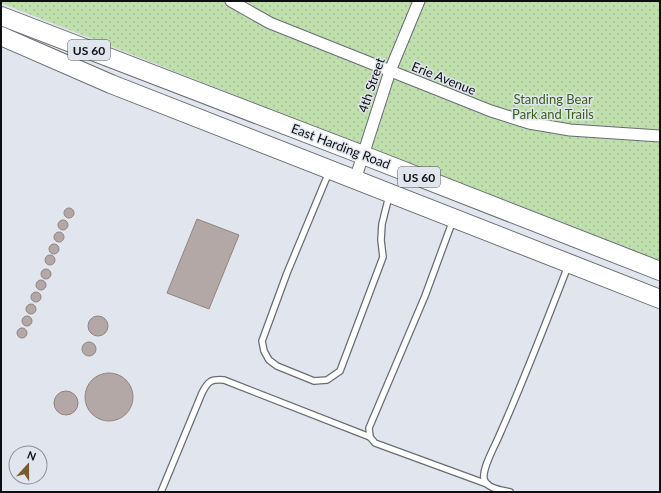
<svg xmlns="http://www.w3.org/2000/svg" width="661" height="493" font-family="Lato,sans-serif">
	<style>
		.park { fill: url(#park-dots) }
		.building { fill: #b3a8a5; stroke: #908583 }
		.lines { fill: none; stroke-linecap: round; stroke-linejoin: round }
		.service-casing { stroke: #696c74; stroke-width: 8 }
		.minor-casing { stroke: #696c74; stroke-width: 13 }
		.primary-casing { stroke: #696c74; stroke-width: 20 }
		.service { stroke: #fff; stroke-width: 5.5 }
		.minor { stroke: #fff; stroke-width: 11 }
		.primary { stroke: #fff; stroke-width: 18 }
		.labels { text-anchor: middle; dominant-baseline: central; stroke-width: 3; stroke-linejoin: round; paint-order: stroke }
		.shield { fill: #e1e5ee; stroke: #4d4f54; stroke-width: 1 }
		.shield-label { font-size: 12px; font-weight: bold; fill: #0e0f12 }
		.street-label { font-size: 13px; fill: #0e0f12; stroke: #e1e5ee }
		.park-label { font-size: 13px; fill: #386117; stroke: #e1e5ee }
	</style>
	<defs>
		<pattern id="park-dots" width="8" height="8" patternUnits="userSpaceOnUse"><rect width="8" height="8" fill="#bfdfac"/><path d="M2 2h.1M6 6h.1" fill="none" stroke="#a3be93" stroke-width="1.8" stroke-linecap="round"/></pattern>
	</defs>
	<rect width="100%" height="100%" fill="#e1e5ee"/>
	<polygon class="park" points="1,1 660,1 660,262 1,3"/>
	<g class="building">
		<circle cx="69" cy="213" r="5"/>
		<polygon points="197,219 239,235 209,309 167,293"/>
		<circle cx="63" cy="225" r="5"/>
		<circle cx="59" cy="237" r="5"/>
		<circle cx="54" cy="249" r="5"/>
		<circle cx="50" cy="260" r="5"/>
		<circle cx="46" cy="274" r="5"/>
		<circle cx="41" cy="285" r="5"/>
		<circle cx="36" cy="297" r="5"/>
		<circle cx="31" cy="309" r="5"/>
		<circle cx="27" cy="321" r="5"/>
		<circle cx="98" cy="326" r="10"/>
		<circle cx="22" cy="333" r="5"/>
		<circle cx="89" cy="349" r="7"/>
		<circle cx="109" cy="397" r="24"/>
		<circle cx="66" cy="403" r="12"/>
	</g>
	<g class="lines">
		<defs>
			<g id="service">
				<polyline points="329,172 287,273 262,341 264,351 269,360 277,366 314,381 327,380 340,371 383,257 381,240 382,224 389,196"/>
				<polyline points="453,220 425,296 369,428 370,437 375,443 487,484"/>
				<path d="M161,492l41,-99c6,-12 9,-14 22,-13l146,57"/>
				<path d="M510,492c-8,-2 -23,-3 -26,-13 -2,-11 11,-33 15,-43 25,-56 47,-113 69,-170"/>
			</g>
			<g id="minor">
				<polyline points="231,1 270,23 491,111 529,123 570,130 660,136"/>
				<polyline points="355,180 390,71 419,1"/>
			</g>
			<g id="primary">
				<polyline points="1,16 363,155 660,271"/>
				<polyline points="1,36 111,84 660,299"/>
			</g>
		</defs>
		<use href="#service" class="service-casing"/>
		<use href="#minor" class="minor-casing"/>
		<use href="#primary" class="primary-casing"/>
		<use href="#service" class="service"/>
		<use href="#minor" class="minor"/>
		<use href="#primary" class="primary"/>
	</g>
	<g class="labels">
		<g class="shield">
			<rect x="68" y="40" width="42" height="20" rx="3"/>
			<rect x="398" y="167" width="42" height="20" rx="3"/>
		</g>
		<g class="shield-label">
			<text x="89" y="50">US 60</text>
			<text x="419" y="177">US 60</text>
		</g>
		<g class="street-label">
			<text transform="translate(444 78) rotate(22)">Erie Avenue</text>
			<text transform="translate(371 85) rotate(-71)">4th Street</text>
			<text transform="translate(341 146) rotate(21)">East Harding Road</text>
		</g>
		<g class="park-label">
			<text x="553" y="99">Standing Bear<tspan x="553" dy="15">Park and Trails</tspan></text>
		</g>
	</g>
	<rect width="661" height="493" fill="none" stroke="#0e0f12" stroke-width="4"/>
	<g transform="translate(28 465) rotate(21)"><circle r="19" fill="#e1e5ee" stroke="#8d8f96"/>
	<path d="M0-3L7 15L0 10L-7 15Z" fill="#795b2f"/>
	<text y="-6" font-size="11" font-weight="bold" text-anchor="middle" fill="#0e0f12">N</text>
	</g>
</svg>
